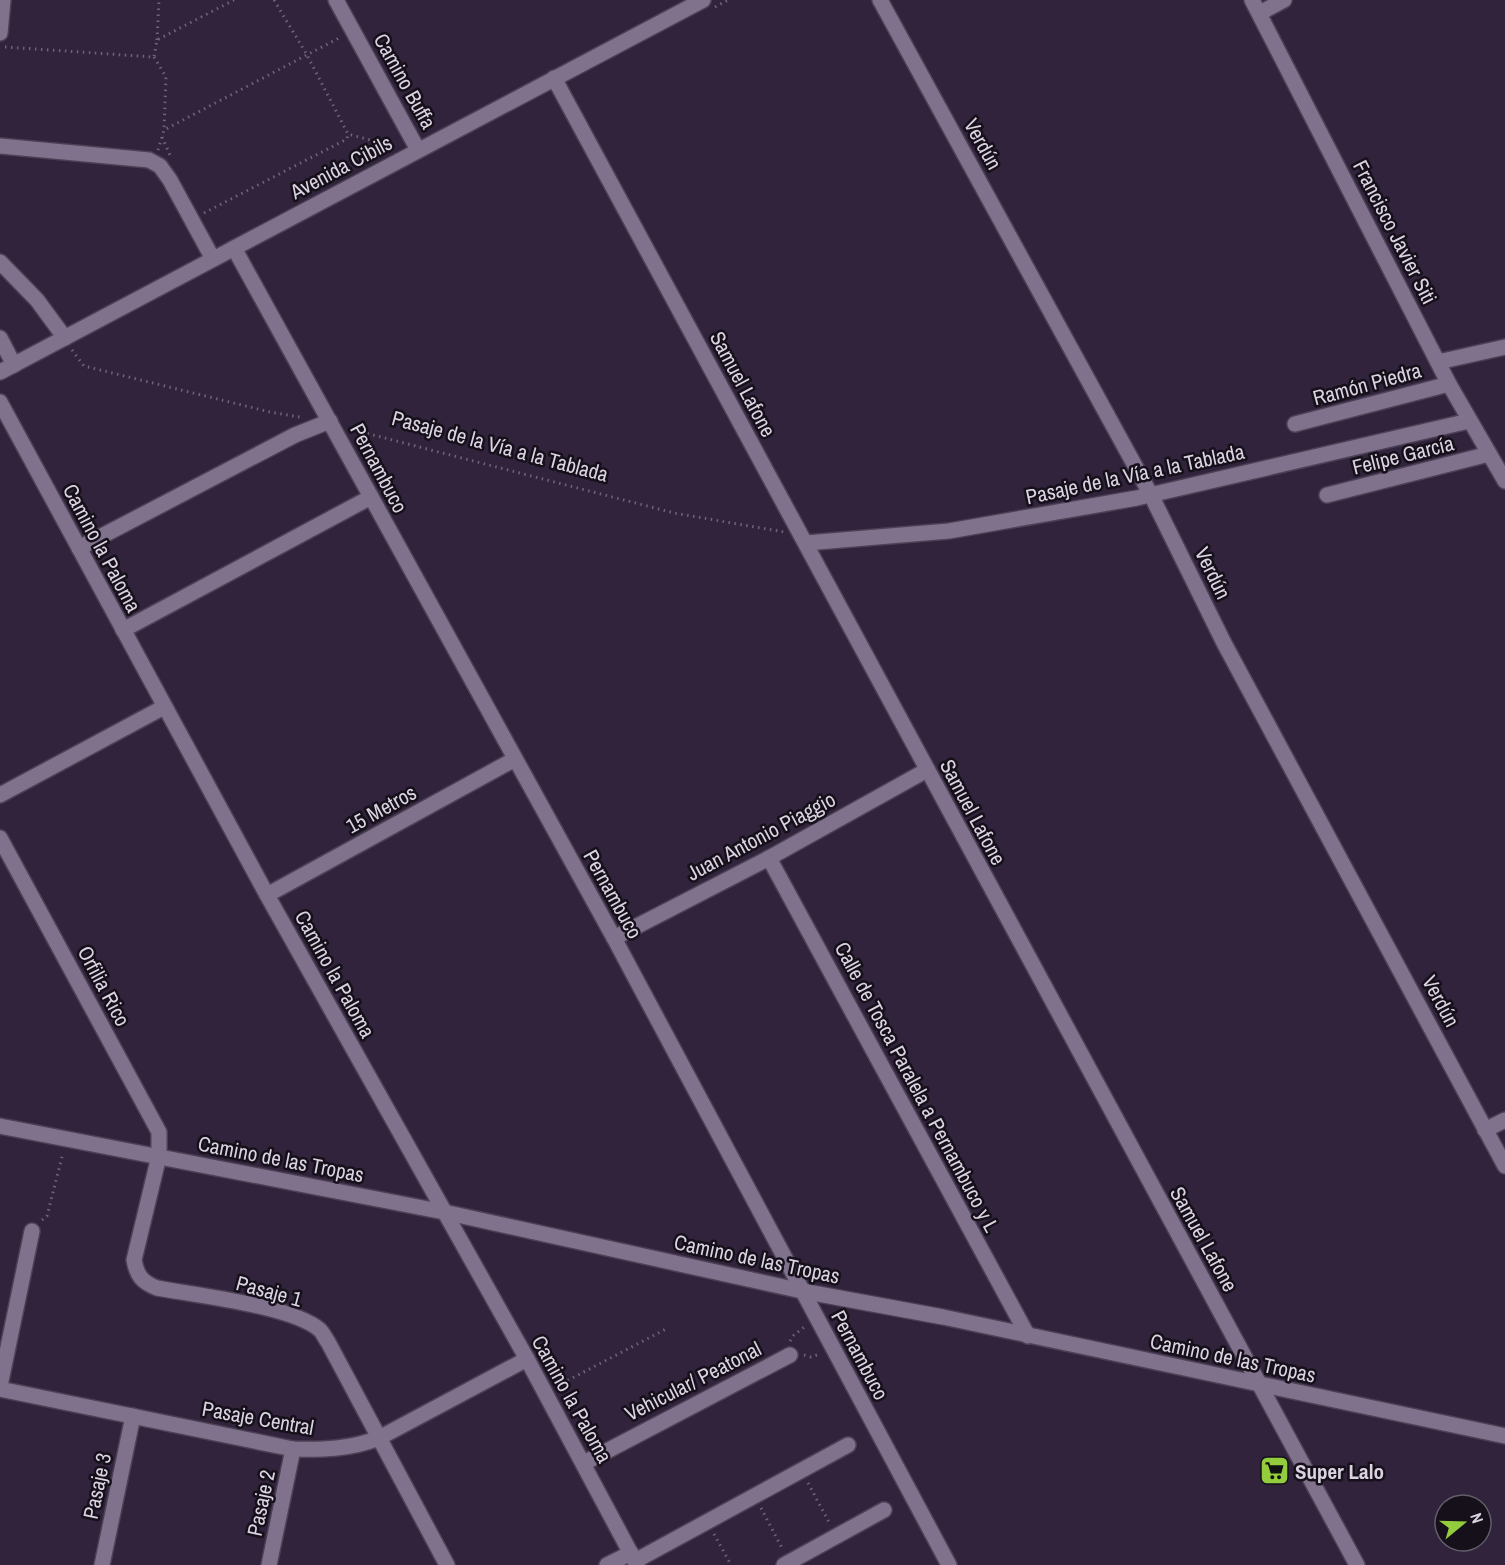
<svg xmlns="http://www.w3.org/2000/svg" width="1505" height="1565" font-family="'Archivo Narrow',sans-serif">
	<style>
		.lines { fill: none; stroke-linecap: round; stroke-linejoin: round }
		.minor-casing { stroke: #4b4054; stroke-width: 18 }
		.path { stroke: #6f6479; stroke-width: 3; stroke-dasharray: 1.5 4.5; stroke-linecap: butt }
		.minor { stroke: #80718d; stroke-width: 15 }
		.labels { text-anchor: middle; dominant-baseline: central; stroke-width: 5; stroke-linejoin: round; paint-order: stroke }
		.street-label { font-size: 21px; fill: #dbd3e2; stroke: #15101a }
		.poi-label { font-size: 21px; font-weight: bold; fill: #dbd3e2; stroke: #15101a; text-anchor: start }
	</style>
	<rect width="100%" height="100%" fill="#30233b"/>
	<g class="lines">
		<defs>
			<g id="minor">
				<polyline points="336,0 418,150"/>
				<polyline points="880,0 1151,495 1224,643 1505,1166"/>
				<polyline points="1252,0 1449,384 1505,481"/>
				<polyline points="1260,13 1284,0"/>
				<polyline points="0,33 3,0"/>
				<polyline points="554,78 1357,1565"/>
				<polyline points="0,146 149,160 160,166 170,180 213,259"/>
				<polyline points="234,248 614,938 949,1565"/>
				<polyline points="0,262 37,300 65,338"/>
				<polyline points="0,338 14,365"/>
				<polyline points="1438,362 1505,347"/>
				<polyline points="0,372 703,0"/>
				<polyline points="0,402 267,895 527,1359 637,1565"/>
				<polyline points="1295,424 1449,384"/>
				<polyline points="1327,495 1489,454"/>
				<polyline points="806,543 949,531 1137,498 1469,421"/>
				<polyline points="79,548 295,435 330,421"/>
				<polyline points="123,630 371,497"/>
				<polyline points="0,795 164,707"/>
				<path d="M0,838l159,294v24l-25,104c3,16 8,22 23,28 38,7 136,18 163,42 3,3 5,8 8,12l119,223"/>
				<polyline points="769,858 1028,1336"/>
				<polyline points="267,895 515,759"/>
				<polyline points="614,938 769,858 927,770"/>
				<polyline points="0,1126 444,1212 802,1291 943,1317 1505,1436"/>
				<polyline points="1485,1130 1505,1120"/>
				<polyline points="0,1386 32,1231"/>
				<path d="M0,1389l293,60c30,1 58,0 86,-11l148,-79"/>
				<polyline points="584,1463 790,1355"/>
				<polyline points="635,1561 848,1445"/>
				<polyline points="102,1565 133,1416"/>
				<polyline points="269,1565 293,1449"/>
				<polyline points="607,1565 631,1553"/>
				<polyline points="784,1565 884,1510"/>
			</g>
		</defs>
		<use href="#minor" class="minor-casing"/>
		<g class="path">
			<polyline points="274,0 307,55 348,134 381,143 385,152"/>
			<polyline points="715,7 728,0"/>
			<polyline points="157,40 159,0"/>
			<polyline points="5,47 154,57 157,40 234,0"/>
			<polyline points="154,57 166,77 164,130"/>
			<polyline points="162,137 170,155"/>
			<polyline points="158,150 164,130 341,37"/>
			<polyline points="204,213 347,139 348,134"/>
			<polyline points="72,350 84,366 270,412 300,417"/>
			<polyline points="350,429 674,513 784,532"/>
			<polyline points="42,1220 47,1216 63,1153"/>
			<polyline points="790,1341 794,1335 807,1325"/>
			<polyline points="804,1355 811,1357 820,1354"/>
			<polyline points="557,1386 666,1329"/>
			<polyline points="808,1483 830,1524"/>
			<polyline points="761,1508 783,1550"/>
			<polyline points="714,1534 731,1565"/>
		</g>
		<use href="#minor" class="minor"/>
	</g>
	<defs>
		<symbol id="supermarket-square" viewBox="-11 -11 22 22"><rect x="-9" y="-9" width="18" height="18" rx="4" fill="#93cd3d" stroke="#15101a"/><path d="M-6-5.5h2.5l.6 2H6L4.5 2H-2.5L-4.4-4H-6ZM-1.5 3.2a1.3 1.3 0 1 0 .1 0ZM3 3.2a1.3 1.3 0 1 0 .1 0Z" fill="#111"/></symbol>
	</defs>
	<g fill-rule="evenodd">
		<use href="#supermarket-square" x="1258" y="1454" width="33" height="33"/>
	</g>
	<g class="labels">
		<g class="street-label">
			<text transform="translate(405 81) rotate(61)">Camino Buffa</text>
			<text transform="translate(983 144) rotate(61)">Verdún</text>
			<text transform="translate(341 167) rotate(-28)">Avenida Cibils</text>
			<text transform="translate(1395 232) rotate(63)">Francisco Javier Siti</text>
			<text transform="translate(743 384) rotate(62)">Samuel Lafone</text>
			<text transform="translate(1367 384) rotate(-15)">Ramón Piedra</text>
			<text transform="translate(500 446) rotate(15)">Pasaje de la Vía a la Tablada</text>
			<text transform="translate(1403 455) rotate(-14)">Felipe García</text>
			<text transform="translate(379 468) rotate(62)">Pernambuco</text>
			<text transform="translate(1135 474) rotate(-12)">Pasaje de la Vía a la Tablada</text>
			<text transform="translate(102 548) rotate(62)">Camino la Paloma</text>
			<text transform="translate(1213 573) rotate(64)">Verdún</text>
			<text transform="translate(381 809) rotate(-29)">15 Metros</text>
			<text transform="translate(973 812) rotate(62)">Samuel Lafone</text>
			<text transform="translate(761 836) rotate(-28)">Juan Antonio Piaggio</text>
			<text transform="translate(613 894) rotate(61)">Pernambuco</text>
			<text transform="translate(335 974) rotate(61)">Camino la Paloma</text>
			<text transform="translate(104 986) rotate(62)">Orfilia Rico</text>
			<text transform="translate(1441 1001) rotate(62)">Verdún</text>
			<text transform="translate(917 1087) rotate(62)">Calle de Tosca Paralela a Pernambuco y L</text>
			<text transform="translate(281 1159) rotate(11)">Camino de las Tropas</text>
			<text transform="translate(1204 1239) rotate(61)">Samuel Lafone</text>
			<text transform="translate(757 1259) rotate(12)">Camino de las Tropas</text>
			<text transform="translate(269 1291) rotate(15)">Pasaje 1</text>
			<text transform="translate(860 1355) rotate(62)">Pernambuco</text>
			<text transform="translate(1233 1358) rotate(12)">Camino de las Tropas</text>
			<text transform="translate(693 1381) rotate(-27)">Vehicular/ Peatonal</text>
			<text transform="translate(572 1399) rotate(61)">Camino la Paloma</text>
			<text transform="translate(258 1418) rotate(10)">Pasaje Central</text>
			<text transform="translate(97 1486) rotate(-78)">Pasaje 3</text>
			<text transform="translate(261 1503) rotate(-78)">Pasaje 2</text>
		</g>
		<g class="poi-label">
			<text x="1295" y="1471">Super Lalo</text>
		</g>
	</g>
	<g transform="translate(1463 1523) rotate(71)"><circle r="28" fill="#15101a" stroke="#645e6a" stroke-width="1.5"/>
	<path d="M0-4.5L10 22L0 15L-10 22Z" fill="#93cd3d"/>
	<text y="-9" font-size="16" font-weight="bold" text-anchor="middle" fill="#dbd3e2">N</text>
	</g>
</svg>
